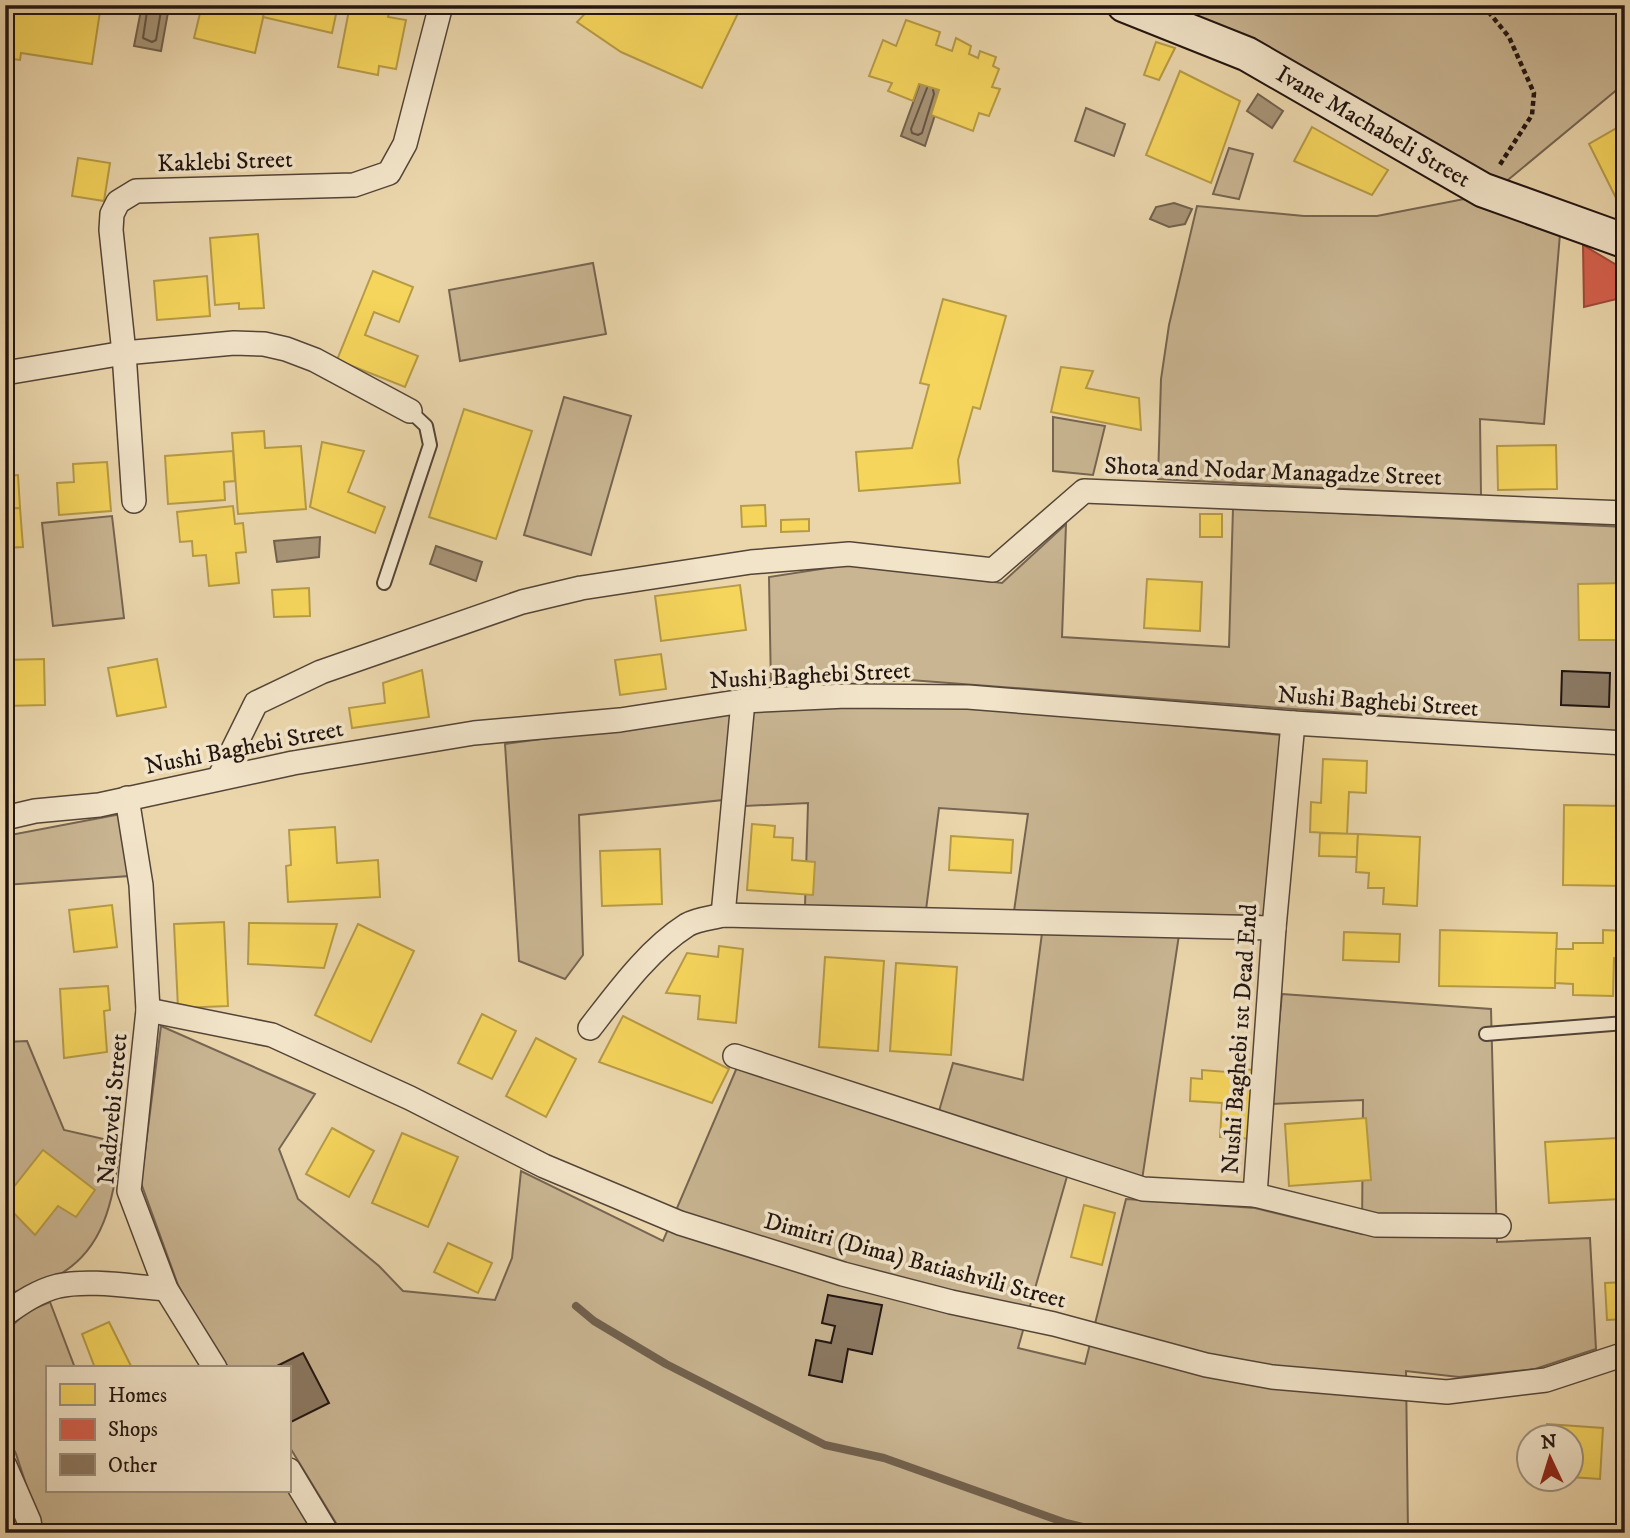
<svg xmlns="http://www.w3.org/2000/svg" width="1630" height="1538" font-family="'IM FELL DW Pica',serif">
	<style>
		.green { fill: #c9b592; stroke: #766552; stroke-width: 2 }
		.water { fill: #a79477; stroke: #72614e; stroke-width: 2 }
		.homes { fill: #f6d55c; stroke: #b69b46; stroke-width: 2 }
		.shops { fill: #d6604d; stroke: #a04a3b; stroke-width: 2 }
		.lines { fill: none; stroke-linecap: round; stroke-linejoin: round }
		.shore { stroke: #645444; stroke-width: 2 }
		.stream { stroke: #72614e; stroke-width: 8 }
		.building { fill: #8b7962; stroke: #221511; stroke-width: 2 }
		.lane-casing { stroke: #544538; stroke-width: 16 }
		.street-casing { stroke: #544538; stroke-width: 26 }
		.secondary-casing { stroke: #221511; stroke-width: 37 }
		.path { stroke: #221511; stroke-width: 4.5; stroke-dasharray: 5 3.5; stroke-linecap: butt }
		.lane { stroke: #f2e4c9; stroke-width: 12 }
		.street { stroke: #f2e4c9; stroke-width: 23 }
		.secondary { stroke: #f2e4c9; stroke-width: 33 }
		.labels { text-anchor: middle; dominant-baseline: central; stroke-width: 7; stroke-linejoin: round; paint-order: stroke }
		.street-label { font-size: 24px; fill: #221511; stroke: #f2e4c9 }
	</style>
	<rect width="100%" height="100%" fill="#ebd6ac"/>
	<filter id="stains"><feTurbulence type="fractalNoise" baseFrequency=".00286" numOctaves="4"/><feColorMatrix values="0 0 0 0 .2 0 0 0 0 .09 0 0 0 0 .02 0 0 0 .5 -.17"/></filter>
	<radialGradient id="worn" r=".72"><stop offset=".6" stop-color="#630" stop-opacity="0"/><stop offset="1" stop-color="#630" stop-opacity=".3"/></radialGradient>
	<g class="green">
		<polygon points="1153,5 1625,5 1625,83 1503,184"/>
		<polygon points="1086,108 1125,124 1114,156 1075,141"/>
		<polygon points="1229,148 1253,154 1239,199 1213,194"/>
		<polygon points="1464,199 1560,234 1544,424 1480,419 1481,496 1158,479 1161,379 1169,325 1197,206 1304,216 1377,216"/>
		<polygon points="593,263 606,334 460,361 449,290"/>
		<polygon points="564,397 631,416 591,555 524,535"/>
		<polygon points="1053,417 1105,426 1093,475 1053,471"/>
		<polygon points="1233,508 1625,527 1625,734 910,680 771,689 769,577 853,564 1002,583 1066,524 1062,637 1229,647"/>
		<polygon points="112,516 124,618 53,626 42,523"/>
		<polygon points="956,705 1281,735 1268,916 1014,911 1028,814 939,808 926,910 805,906 808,803 745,806 753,709"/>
		<polygon points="736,713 723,800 579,815 583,955 565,979 519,961 505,744"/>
		<polygon points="121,814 129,876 5,885 5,836"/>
		<polygon points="1042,933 1179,935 1142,1180 939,1111 953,1063 1023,1080"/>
		<polygon points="1282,994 1491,1009 1497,1242 1590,1238 1596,1349 1535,1369 1459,1377 1406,1371 1408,1533 342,1533 289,1446 289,1368 229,1368 214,1350 178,1285 141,1183 161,1026 315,1094 279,1149 298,1199 379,1266 403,1291 495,1300 512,1258 521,1171 663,1241 738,1065 1068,1173 1018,1348 1085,1364 1126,1199 1255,1208 1362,1234 1363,1100 1271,1104"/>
		<path d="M27,1041l37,89 57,13c-8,51 -13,105 -64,133 -16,9 -35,13 -52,19v-253z"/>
		<polygon points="50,1302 75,1368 47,1368 47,1491 289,1491 316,1533 42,1533 16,1454 5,1432 5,1332 28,1311"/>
	</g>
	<g class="water">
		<polygon points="142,5 169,7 161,51 134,46"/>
		<polygon points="922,78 944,87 925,146 901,136"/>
		<polygon points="1258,94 1283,111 1272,128 1247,111"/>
		<polygon points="1174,203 1192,209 1185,224 1169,227 1150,219 1156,207"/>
		<polygon points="320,537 319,557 277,562 274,541"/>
		<polygon points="436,546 482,562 476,581 430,564"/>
	</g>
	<g class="homes">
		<polygon points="5,5 101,5 92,64 21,53 20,60 5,58"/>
		<polygon points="202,5 266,5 255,53 194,38"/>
		<polygon points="266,5 338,5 332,33 263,17"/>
		<polygon points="350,5 391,5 388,17 406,20 396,69 379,66 378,75 338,67"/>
		<polygon points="593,5 629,5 638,11 640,5 742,5 702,88 621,52 577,22"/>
		<polygon points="906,20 940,32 936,45 952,51 956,38 971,46 969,54 978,58 980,51 996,57 993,66 999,69 992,87 1000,89 989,116 979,113 973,131 931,115 939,90 919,84 913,101 888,91 892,83 869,76 883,40 896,46"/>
		<polygon points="1156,42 1175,48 1159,80 1144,75"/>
		<polygon points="1180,71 1240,101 1211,183 1146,155"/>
		<polygon points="1622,125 1625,131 1623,212 1589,144"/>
		<polygon points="1312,127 1388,170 1372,195 1294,161"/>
		<polygon points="78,158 110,163 104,201 72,196"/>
		<polygon points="258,234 264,308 239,309 239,303 215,305 210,238"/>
		<polygon points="373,271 413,287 399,322 374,312 365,335 418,356 405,387 337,360"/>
		<polygon points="207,276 210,316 157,320 154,281"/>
		<polygon points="943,299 1006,316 980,409 973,407 958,460 960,483 859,491 856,452 912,448 929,385 920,383"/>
		<polygon points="1061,367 1093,371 1086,388 1139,398 1141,430 1051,412"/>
		<polygon points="464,409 532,431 496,539 429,517"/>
		<polygon points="264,431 265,448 301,446 306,509 238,514 232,433"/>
		<polygon points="322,442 364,451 348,492 385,507 375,533 310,507"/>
		<polygon points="1556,445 1557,489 1498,490 1497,446"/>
		<polygon points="233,451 235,481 224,482 225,500 168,504 165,456"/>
		<polygon points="107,462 111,511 59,515 57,483 74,482 73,464"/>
		<polygon points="18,475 20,508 5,509 5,476"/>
		<polygon points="765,505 766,526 742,527 741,506"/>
		<polygon points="233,506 235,524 243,523 246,552 236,553 239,583 209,586 206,555 193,556 192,541 180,542 177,512"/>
		<polygon points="20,508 23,547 5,548 5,509"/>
		<rect x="1200" y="514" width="22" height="23"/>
		<polygon points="809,519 809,531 781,532 781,520"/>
		<polygon points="1147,579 1202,582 1200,631 1144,628"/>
		<polygon points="1624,583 1624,640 1579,640 1578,584"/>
		<polygon points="740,585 746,630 661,641 655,596"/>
		<polygon points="309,588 310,616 274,617 272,590"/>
		<polygon points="661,654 666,689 620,695 615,660"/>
		<polygon points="44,659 45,705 5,706 5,660"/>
		<polygon points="157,659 166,707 117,716 108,668"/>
		<polygon points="422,670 429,717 352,728 349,708 385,703 383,683"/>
		<polygon points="1323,759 1367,761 1366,793 1349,792 1347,834 1310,832 1311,802 1321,803"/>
		<polygon points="1564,805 1625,806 1625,886 1563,885"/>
		<polygon points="752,824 775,826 774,837 793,838 792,860 815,862 813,895 747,890"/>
		<polygon points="335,827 337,863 378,860 380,897 288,902 286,866 291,865 289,830"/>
		<polygon points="1320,833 1358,834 1357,857 1319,856"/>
		<polygon points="1358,834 1420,837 1417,906 1383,904 1384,888 1368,888 1369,873 1356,872"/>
		<polygon points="951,836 1013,840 1011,873 949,870"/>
		<polygon points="660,849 662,904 602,906 600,851"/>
		<polygon points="112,905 117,947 74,952 69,910"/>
		<polygon points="224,922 228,1006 178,1008 174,924"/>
		<polygon points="249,923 337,924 324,968 248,964"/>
		<polygon points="358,924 414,951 371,1042 315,1015"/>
		<polygon points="1440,930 1557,933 1555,988 1439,986"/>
		<polygon points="1603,930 1625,931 1625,959 1614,958 1613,996 1573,995 1573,984 1555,983 1556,949 1573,949 1573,943 1603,943"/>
		<polygon points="1344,932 1400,934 1399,962 1343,960"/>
		<polygon points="719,946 743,949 736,1023 698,1019 700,996 666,993 687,953 718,957"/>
		<polygon points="825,957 884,961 878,1051 819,1047"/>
		<polygon points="896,963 957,967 951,1055 890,1051"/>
		<polygon points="108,986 110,1010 104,1011 107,1052 64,1058 60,989"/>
		<polygon points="482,1014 516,1031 492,1079 458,1063"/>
		<polygon points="623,1016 729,1069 712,1103 599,1062"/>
		<polygon points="536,1038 576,1059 546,1117 506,1096"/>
		<polygon points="1227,1069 1259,1070 1255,1139 1220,1137 1222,1103 1190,1101 1191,1078 1202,1079 1202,1070 1227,1072"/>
		<polygon points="1366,1118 1371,1180 1289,1186 1285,1124"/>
		<polygon points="332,1128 374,1151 349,1197 306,1174"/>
		<polygon points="402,1133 458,1157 428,1227 372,1203"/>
		<polygon points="1617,1138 1620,1199 1549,1203 1545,1142"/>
		<polygon points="43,1150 95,1190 76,1217 58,1206 35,1235 5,1204 5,1198"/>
		<polygon points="1084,1205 1115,1213 1102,1265 1071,1257"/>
		<polygon points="448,1243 492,1263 478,1293 434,1272"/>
		<polygon points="1625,1282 1625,1319 1607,1320 1605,1283"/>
		<polygon points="109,1322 132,1368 95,1368 82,1334"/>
		<polygon points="1547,1424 1603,1428 1600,1479 1570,1477 1570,1436 1547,1436"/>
	</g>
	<polygon class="shops" points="1583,245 1625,270 1625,297 1584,307"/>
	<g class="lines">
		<g class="shore">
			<polyline points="148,5 143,38 152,42 156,40 162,5"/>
			<polyline points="927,88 911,129 912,133 918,135 922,133 934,94 933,90"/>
		</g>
		<polyline class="stream" points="576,1306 594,1321 666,1364 825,1445 884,1458 1066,1523 1108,1533"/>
	</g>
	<g class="building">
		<polygon points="1562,671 1610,673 1609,707 1561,705"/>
		<polygon points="828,1295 882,1305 872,1354 848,1349 842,1382 809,1375 816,1340 831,1343 835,1326 822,1323"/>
		<polygon points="303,1353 329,1403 289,1423 289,1368 273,1368"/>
	</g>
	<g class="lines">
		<defs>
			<g id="lane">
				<polyline points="384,583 430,445 426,426 410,411"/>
				<polyline points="1486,1034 1625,1023"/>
			</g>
			<g id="street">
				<polyline points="5,373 124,353 234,343 264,344 286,349 315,360 410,411"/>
				<polyline points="134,501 124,353 111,230 112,214 118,202 136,191 354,185 389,173 405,144 441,5"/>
				<polyline points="219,778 256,703 321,672 522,602 581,588 751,562 849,554 993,570 1084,491 1625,513"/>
				<polyline points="127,798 141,885 148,1010 129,1191 166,1289 215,1368"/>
				<polyline points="5,818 35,811 99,805 293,763 474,733 620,720 743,701 846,696 968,697 1293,723 1625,743"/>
				<polyline points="723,915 743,701"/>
				<polyline points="148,1010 272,1035 410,1098 544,1166 680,1223 843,1274 951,1302 1054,1324 1206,1365 1272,1377 1447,1392 1546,1380 1625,1354"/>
				<path d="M590,1028c28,-36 58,-78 97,-103 10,-6 25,-7 36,-10l551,13"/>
				<polyline points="735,1056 1143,1189 1255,1195 1274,928 1293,723"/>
				<polyline points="1255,1195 1376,1225 1499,1226"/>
				<path d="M5,1314c17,-12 33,-23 53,-28 31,-7 76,1 108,3"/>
				<polyline points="5,1466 29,1521 31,1533"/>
				<polyline points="289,1470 327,1533"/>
			</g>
			<polyline id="secondary" points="1124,5 1247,54 1483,190 1625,241"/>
		</defs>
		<use href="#lane" class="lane-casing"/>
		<use href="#street" class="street-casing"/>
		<use href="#secondary" class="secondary-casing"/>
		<polyline class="path" points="1483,5 1509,37 1534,93 1532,115 1499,166"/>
		<use href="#lane" class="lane"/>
		<use href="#street" class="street"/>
		<use href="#secondary" class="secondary"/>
	</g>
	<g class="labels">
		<g class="street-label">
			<text transform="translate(1373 127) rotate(30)">Ivane Machabeli Street</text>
			<text transform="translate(225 162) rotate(-2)">Kaklebi Street</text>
			<text transform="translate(1273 472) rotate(2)">Shota and Nodar Managadze Street</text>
			<text transform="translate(810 676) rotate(-3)">Nushi Baghebi Street</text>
			<text transform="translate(1378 702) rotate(4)">Nushi Baghebi Street</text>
			<text transform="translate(244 748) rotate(-11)">Nushi Baghebi Street</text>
			<text transform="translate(1240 1039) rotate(-86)">Nushi Baghebi 1st Dead End</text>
			<text transform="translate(113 1109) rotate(-85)">Nadzvebi Street</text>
			<text transform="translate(915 1261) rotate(15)">Dimitri (Dima) Batiashvili Street</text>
		</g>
	</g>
	<rect width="1630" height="1538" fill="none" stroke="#ebd6ac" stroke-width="28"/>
	<rect x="7" y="7" width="1616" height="1524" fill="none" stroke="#221511" stroke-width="3.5"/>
	<rect x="14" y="14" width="1602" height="1510" fill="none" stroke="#221511" stroke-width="2"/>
	<rect x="46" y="1366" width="245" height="126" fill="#f2e4c9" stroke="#9f917f" stroke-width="2"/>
	<rect x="60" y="1384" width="35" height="21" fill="#f6d55c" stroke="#9f917f" stroke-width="2"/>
	<text x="108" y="1402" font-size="21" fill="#221511">Homes</text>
	<rect x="60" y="1419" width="35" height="21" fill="#d6604d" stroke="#9f917f" stroke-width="2"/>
	<text x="108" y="1436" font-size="21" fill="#221511">Shops</text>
	<rect x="60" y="1454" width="35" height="21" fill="#8b7962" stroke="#9f917f" stroke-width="2"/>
	<text x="108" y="1472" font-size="21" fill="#221511">Other</text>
	<g transform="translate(1550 1458) rotate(356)"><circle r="33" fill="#f2e4c9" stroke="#9f917f" stroke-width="2"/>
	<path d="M0-5L12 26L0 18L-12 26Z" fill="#8f2418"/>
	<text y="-10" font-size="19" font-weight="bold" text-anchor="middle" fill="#221511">N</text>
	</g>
	<rect width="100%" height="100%" filter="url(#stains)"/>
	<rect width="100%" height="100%" fill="url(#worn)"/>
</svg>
